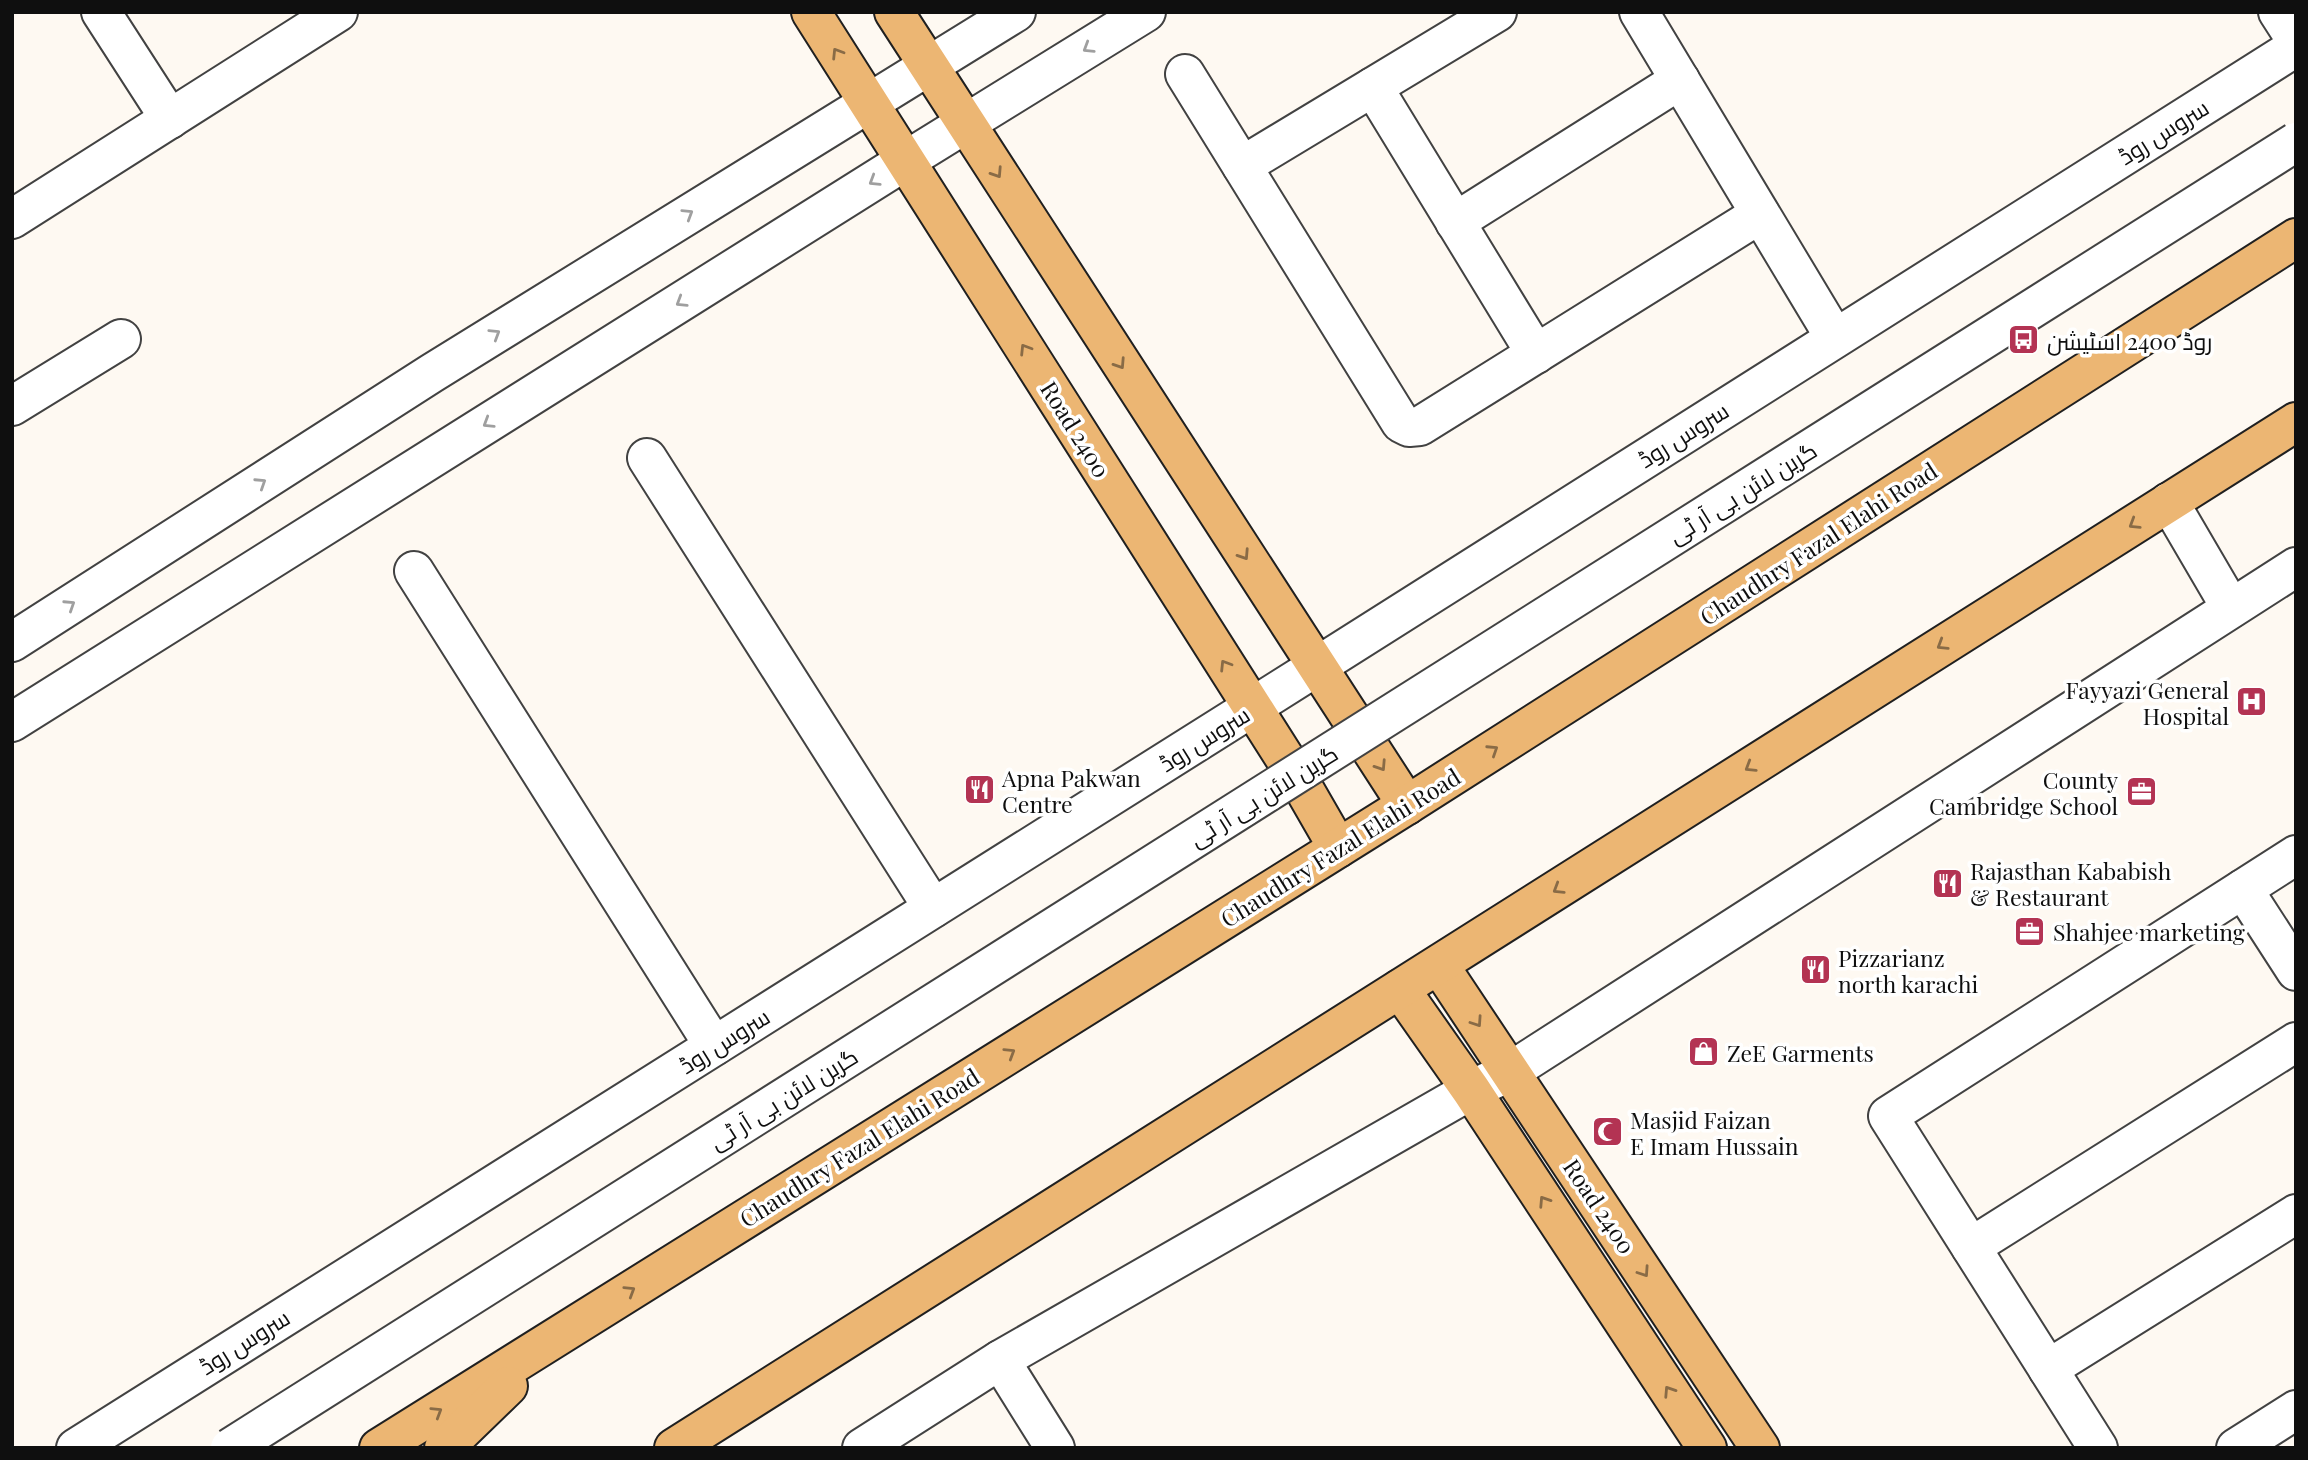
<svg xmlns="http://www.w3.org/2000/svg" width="2308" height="1460" font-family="'Playfair Display',Cairo,serif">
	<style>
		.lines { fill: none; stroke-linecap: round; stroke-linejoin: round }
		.minor-casing { stroke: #424242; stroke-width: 42 }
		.major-casing { stroke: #202020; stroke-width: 42 }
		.minor { stroke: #fff; stroke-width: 38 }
		.major { stroke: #ecb673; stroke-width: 38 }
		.minor-bridge-casing { stroke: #424242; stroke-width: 42; stroke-linecap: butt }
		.minor-bridge { stroke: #fff; stroke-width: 38 }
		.oneway { stroke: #9f9f9f }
		.oneway2 { stroke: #896b46 }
		.labels { text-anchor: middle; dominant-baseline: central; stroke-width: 7; stroke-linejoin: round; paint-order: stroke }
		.street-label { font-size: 23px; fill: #0f0f0f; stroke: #fff }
		.poi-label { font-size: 23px; fill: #0f0f0f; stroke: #fff; text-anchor: start }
	</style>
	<rect width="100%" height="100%" fill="#fef9f2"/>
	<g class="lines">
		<defs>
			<g id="minor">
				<polyline points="101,12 170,119"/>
				<polyline points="1639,12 1835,338"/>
				<polyline points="2278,12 2296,40"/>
				<polyline points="1185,74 1401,423 1409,427 1420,426 1760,214"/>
				<polyline points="1373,87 1536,354"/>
				<polyline points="1242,166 1497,12"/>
				<polyline points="12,219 338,12"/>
				<polyline points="1455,222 1680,80"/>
				<polyline points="12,406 121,339"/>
				<polyline points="647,458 933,908"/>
				<polyline points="2169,502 2231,608"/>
				<polyline points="414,571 714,1046"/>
				<polyline points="12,642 432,373 1016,12"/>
				<polyline points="12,722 905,161 1146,12"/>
				<polyline points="2243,889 2296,971"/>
				<polyline points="1971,1247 2296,1042"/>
				<polyline points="1000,1360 1055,1448"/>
				<polyline points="2048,1369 2296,1214"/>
				<polyline points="76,1448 1316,667 2296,47"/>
				<polyline points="862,1448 1000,1360 1471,1090 1511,1071 2296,567"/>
				<polyline points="2098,1448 1888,1116 2296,855"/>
				<polyline points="2236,1448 2296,1410"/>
			</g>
			<g id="major">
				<polyline points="811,12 1300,782 1338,848"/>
				<polyline points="894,12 1407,805"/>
				<polyline points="1439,965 1760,1448"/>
				<polyline points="1400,989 1471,1090 1707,1448"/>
				<polyline points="379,1448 1407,805 2296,238"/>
				<polyline points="444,1448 508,1386"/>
				<polyline points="674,1448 2296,422"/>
			</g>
		</defs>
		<use href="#minor" class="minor-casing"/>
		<use href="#major" class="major-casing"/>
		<use href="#minor" class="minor"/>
		<use href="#major" class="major"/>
		<defs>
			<polyline id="minor-bridge" points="230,1448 2296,142"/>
		</defs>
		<use href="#minor-bridge" class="minor-bridge-casing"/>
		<use href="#minor-bridge" class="minor-bridge"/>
	</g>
	<defs><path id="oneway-chevron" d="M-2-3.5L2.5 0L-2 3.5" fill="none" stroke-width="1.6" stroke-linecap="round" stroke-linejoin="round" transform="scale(1.75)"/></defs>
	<g class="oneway">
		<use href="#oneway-chevron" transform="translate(1088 48) rotate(148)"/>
		<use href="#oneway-chevron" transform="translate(874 181) rotate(148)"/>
		<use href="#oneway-chevron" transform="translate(688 214) rotate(-32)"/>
		<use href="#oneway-chevron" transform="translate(681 302) rotate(148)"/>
		<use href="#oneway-chevron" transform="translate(495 334) rotate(-32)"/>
		<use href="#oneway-chevron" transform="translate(488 423) rotate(148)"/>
		<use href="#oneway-chevron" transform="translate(261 483) rotate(-33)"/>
		<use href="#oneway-chevron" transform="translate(70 605) rotate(-33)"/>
	</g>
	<g class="oneway2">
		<use href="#oneway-chevron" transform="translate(837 53) rotate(-122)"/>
		<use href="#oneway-chevron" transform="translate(997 173) rotate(57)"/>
		<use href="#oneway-chevron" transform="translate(1025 349) rotate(-122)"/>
		<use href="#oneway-chevron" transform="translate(1120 364) rotate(57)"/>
		<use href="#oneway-chevron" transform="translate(2134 524) rotate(148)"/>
		<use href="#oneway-chevron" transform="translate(1244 555) rotate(57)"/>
		<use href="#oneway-chevron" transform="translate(1942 645) rotate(148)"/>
		<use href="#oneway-chevron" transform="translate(1225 665) rotate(-122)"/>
		<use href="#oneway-chevron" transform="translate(1493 750) rotate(-33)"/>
		<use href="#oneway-chevron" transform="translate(1381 766) rotate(57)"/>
		<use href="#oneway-chevron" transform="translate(1750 767) rotate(148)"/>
		<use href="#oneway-chevron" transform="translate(1558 889) rotate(148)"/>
		<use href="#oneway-chevron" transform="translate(1477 1022) rotate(56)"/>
		<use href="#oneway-chevron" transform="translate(1010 1053) rotate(-32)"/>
		<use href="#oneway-chevron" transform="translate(1544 1201) rotate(-123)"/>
		<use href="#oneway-chevron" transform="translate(1644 1272) rotate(56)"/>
		<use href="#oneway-chevron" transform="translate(630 1291) rotate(-32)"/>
		<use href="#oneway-chevron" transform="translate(1669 1391) rotate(-123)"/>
		<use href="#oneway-chevron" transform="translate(437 1412) rotate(-32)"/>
	</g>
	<defs>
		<symbol id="bus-square" viewBox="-11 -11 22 22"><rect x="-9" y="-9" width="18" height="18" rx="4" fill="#b33353" stroke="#fff"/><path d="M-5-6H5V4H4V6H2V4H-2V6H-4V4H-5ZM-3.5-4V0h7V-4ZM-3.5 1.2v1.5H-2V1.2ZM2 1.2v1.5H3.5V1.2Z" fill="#fff"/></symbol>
		<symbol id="hospital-square" viewBox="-11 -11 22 22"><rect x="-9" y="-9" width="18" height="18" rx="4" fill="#b33353" stroke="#fff"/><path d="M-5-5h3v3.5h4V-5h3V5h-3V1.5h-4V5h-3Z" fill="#fff"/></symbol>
		<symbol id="restaurant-square" viewBox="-11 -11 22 22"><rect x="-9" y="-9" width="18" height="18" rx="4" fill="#b33353" stroke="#fff"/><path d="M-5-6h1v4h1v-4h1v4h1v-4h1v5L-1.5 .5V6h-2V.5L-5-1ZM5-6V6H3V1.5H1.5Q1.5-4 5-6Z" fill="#fff"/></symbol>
		<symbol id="office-square" viewBox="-11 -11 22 22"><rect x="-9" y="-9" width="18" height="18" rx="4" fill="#b33353" stroke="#fff"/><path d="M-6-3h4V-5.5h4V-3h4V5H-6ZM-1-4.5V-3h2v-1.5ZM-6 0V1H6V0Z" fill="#fff"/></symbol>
		<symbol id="shop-square" viewBox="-11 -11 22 22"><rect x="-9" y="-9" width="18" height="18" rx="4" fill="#b33353" stroke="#fff"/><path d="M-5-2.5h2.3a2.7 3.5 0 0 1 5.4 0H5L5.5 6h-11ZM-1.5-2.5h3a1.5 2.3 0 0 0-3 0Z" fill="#fff"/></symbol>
		<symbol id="mosque-square" viewBox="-11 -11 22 22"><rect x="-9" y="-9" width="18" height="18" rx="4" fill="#b33353" stroke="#fff"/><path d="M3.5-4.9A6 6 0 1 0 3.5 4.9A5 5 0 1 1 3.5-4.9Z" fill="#fff"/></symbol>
	</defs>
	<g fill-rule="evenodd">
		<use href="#bus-square" x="2006" y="322" width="35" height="35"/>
		<use href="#hospital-square" x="2234" y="684" width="35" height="35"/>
		<use href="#restaurant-square" x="962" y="772" width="35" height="35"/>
		<use href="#office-square" x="2124" y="774" width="35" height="35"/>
		<use href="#restaurant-square" x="1930" y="866" width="35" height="35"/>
		<use href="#office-square" x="2012" y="914" width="35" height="35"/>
		<use href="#restaurant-square" x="1798" y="952" width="35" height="35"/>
		<use href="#shop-square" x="1686" y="1034" width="35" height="35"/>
		<use href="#mosque-square" x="1590" y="1114" width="35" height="35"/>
	</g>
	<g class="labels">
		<g class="street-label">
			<text transform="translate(2163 131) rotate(-32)">سروس روڈ</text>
			<text transform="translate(1076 429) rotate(58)">Road 2400</text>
			<text transform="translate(1683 434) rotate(-32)">سروس روڈ</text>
			<text transform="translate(1742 492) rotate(-32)">گرین لائن بی آر ٹی</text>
			<text transform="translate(1818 543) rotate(-33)">Chaudhry Fazal Elahi Road</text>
			<text transform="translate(1204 738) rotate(-32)">سروس روڈ</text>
			<text transform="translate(1263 795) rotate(-32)">گرین لائن بی آر ٹی</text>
			<text transform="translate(1340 847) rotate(-32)">Chaudhry Fazal Elahi Road</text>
			<text transform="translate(724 1040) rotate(-32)">سروس روڈ</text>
			<text transform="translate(783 1098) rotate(-32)">گرین لائن بی آر ٹی</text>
			<text transform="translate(859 1147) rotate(-32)">Chaudhry Fazal Elahi Road</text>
			<text transform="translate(1600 1206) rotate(56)">Road 2400</text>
			<text transform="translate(244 1341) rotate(-32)">سروس روڈ</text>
		</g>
		<g class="poi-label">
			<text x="2047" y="340">روڈ 2400 اسٹیشن</text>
			<text x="2229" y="689" text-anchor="end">Fayyazi General<tspan x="2229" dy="26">Hospital</tspan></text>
			<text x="1002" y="777">Apna Pakwan<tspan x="1002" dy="26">Centre</tspan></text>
			<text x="2118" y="779" text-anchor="end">County<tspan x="2118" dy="26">Cambridge School</tspan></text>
			<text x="1970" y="870">Rajasthan Kababish<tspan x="1970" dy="26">&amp; Restaurant</tspan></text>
			<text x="2053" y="931">Shahjee marketing</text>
			<text x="1838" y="957">Pizzarianz<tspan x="1838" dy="26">north karachi</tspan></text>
			<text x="1727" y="1052">ZeE Garments</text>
			<text x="1630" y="1119">Masjid Faizan<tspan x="1630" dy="26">E Imam Hussain</tspan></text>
		</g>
	</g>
	<rect width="2308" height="1460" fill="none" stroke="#0f0f0f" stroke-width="28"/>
</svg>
